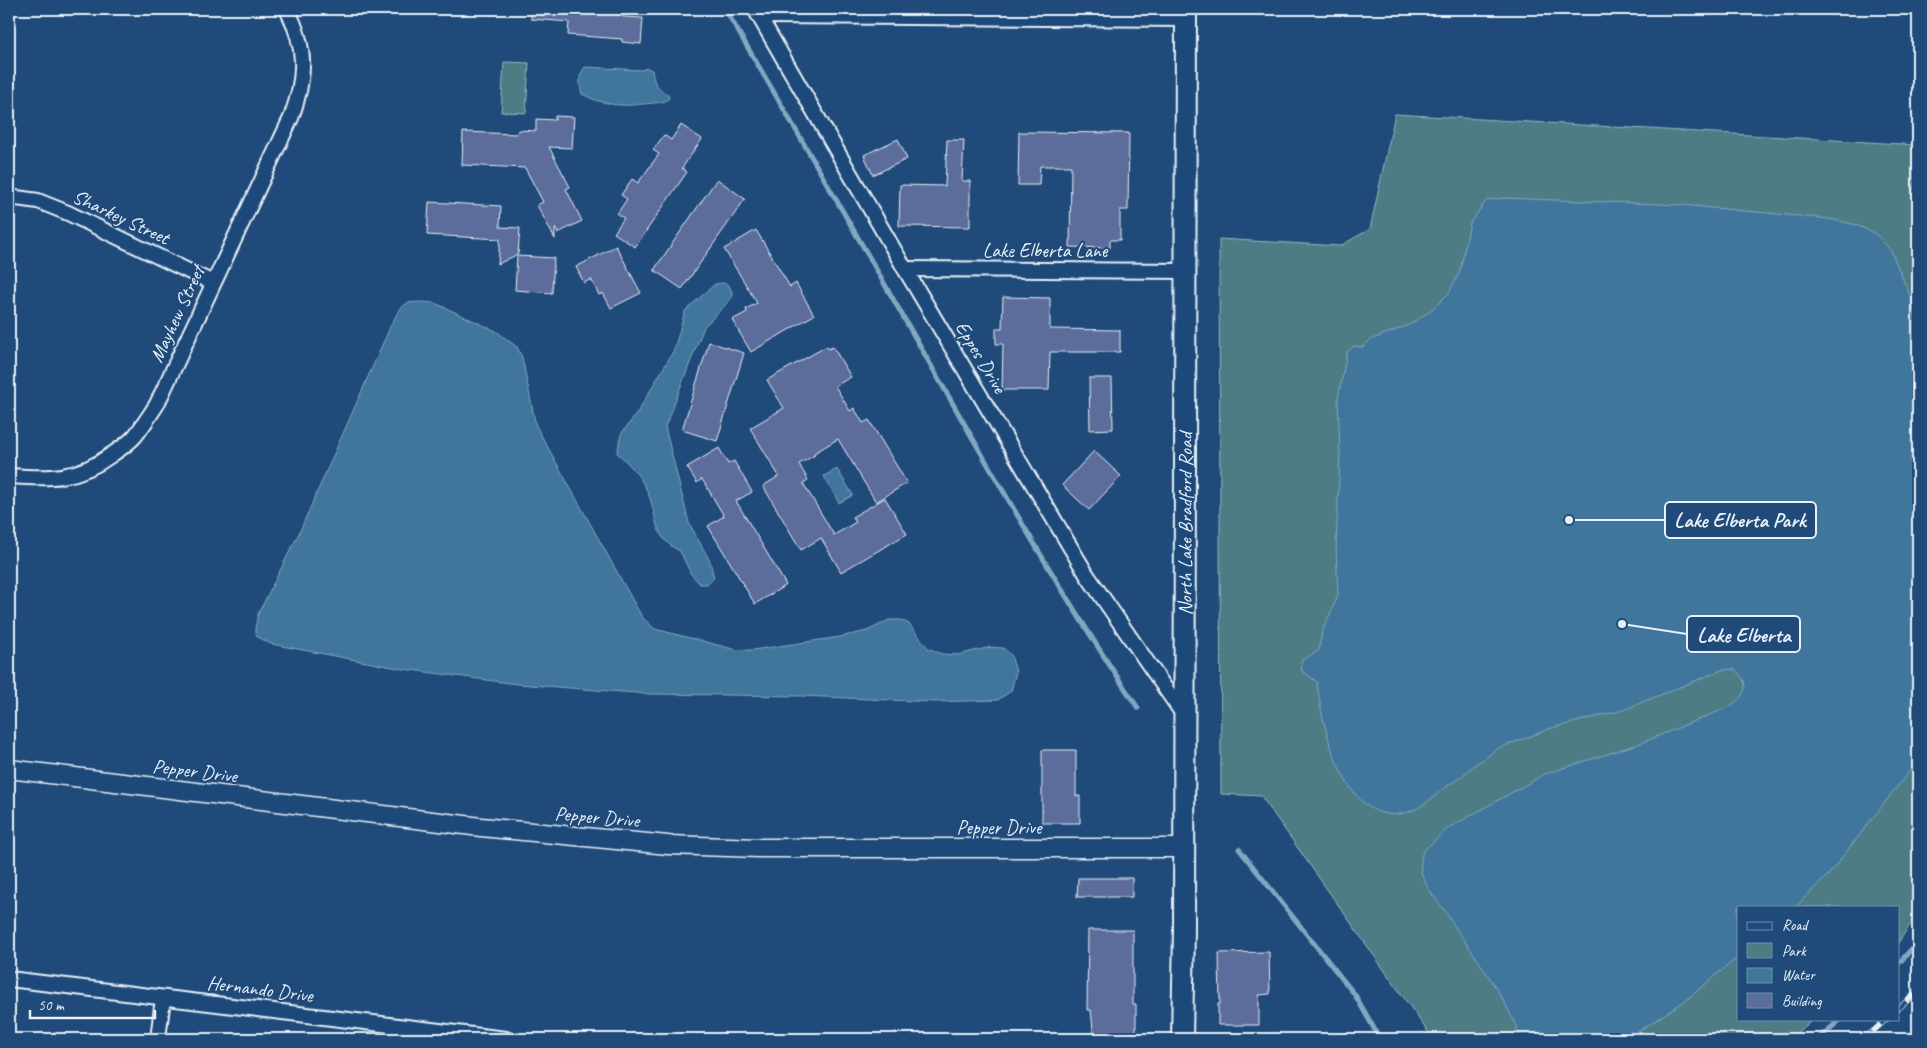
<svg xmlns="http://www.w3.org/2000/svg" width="1927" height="1048" font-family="Caveat,sans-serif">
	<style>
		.green { fill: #4e7c85; stroke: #9bb6be }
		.water { fill: #40769c; stroke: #83a7c1 }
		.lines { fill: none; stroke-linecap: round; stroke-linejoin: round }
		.stream { stroke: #83a7c1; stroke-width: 5 }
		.building { fill: #5d6d9b; stroke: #e8f1f8 }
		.minor-casing { stroke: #e8f1f8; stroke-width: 18 }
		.tertiary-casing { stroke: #e8f1f8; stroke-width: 21 }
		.secondary-casing { stroke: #e8f1f8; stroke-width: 24 }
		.minor { stroke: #1f4a7a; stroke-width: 14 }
		.tertiary { stroke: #1f4a7a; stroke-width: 18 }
		.secondary { stroke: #1f4a7a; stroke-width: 20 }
		.rail-casing { stroke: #e8f1f8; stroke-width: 5.5 }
		.rail { stroke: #1f4a7a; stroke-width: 4; stroke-dasharray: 11; stroke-linecap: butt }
		.labels { text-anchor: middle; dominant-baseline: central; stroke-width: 4; stroke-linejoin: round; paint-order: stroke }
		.street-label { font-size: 20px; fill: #e8f1f8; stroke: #1f4a7a }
		.leader { fill: none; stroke: #e8f1f8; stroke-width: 2 }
		.callout-dot { fill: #e8f1f8; stroke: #1f4a7a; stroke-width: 2 }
		.callout { fill: #1f4a7a; stroke: #e8f1f8; stroke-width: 2 }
		.callout-label { font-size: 21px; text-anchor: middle; font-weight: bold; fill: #e8f1f8 }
	</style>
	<rect width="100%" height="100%" fill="#1f4a7a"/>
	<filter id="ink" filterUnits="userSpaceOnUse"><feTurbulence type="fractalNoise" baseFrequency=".02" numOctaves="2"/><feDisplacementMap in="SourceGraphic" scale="10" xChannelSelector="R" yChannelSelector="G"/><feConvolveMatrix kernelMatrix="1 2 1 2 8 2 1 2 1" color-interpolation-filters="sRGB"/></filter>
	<g filter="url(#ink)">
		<g class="green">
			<polygon points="504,62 529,63 526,113 501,112"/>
			<polygon points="1395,114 1918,145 1918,913 1898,943 1898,907 1738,907 1738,1019 1814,1019 1789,1039 1433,1039 1261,796 1221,794 1219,239 1340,246 1370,229"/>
		</g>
		<g class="water">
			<path d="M585,67l56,3 6,-2 5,2c3,17 4,15 17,26l-1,3 -4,3c-34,3 -51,8 -82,-8 -3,-11 -4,-18 3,-27z"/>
			<path d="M1506,198l176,7 148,14 27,6 20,10 14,16 20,47 7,31v431l-89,114 -34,33h-57v50l-52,43 -59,39h-106c-16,-45 -47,-83 -73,-123 -8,-13 -20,-24 -25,-39 -4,-9 -2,-17 0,-26l27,-24 95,-53 96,-31 88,-36c17,-11 23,-23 5,-38l-12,1 -99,40 -71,18 -58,22c-6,8 -13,10 -21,16 -4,3 -7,7 -11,10 -5,4 -11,7 -16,11 -12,9 -23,21 -38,25 -63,20 -87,-88 -91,-130l-15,-11 -1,-10 18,-11 3,-18 16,-36 -2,-51 4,-92 -2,-55 9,-46 7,-6 9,1 7,-7 39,-15 20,-13 20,-19 11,-22 10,-48 17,-23z"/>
			<path d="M723,283l6,2 3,7v6l-28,29 -39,100 24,96 21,38 4,17 -7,6h-7l-9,-10 -11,-23c-28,-13 -22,-34 -32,-58 -7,-16 -18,-29 -31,-40l4,-19 16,-21 37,-63 11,-39 30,-27z"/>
			<polygon points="420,302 435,303 496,331 517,347 522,357 536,426 642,617 655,629 737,650 753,650 840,637 867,631 889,620 901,620 909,624 928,648 942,654 957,655 991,647 1003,648 1011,655 1016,672 1011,691 998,700 935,702 801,696 649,694 517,684 403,669 271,644 257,637 255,629 258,614 299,533 391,325 399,310 407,303"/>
			<polygon points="837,469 853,495 839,503 824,476"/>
		</g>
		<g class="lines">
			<g class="stream">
				<path d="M725,9c68,115 134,230 200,346 68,119 136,239 213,353"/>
				<polyline points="1239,849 1355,995 1380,1039"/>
				<polyline points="1898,964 1918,942"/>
				<polyline points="1818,1039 1841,1019"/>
			</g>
		</g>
		<g class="building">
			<polygon points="531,9 624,9 623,17 643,18 641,44 622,42 622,39 568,35 569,22 531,19"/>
			<polygon points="555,116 574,117 572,148 549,147 570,187 566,189 582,221 558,233 555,228 555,239 537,205 543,202 525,168 462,165 463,132 517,134 518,130 536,131 536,119 555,120"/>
			<polygon points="681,125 702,139 682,168 687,172 635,247 614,233 624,218 617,214 627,199 621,195 632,179 638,183 659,154 653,150 664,135 671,140"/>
			<polygon points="1019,132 1129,133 1128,210 1120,210 1120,240 1110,240 1110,248 1070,247 1071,166 1040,166 1039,185 1018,185"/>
			<polygon points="898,139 907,159 873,175 864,155"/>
			<polygon points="947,140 964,140 962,181 970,181 970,227 899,226 900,185 945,186"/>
			<polygon points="717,179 745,199 682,289 654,270"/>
			<polygon points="429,202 501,206 500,227 520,228 518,254 498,264 500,239 427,235"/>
			<polygon points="756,230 790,287 796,283 814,315 751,352 732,320 747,312 746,309 757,303 724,249"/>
			<polygon points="616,246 641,293 611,308 603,293 599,295 591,279 584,283 576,267"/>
			<polygon points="517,256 554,258 552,293 515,290"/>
			<polygon points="1003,297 1050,298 1050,329 1120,330 1120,352 1050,352 1049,390 1002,390 1003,344 996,344 996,328 1002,328"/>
			<polygon points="709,342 744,353 717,441 682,430"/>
			<polygon points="827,346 828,349 833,347 851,377 835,386 850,411 854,408 863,423 869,420 907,483 876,502 838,439 814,453 815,455 799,464 808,480 803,483 834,535 856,522 852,517 885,498 907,534 841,572 821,538 801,550 763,486 779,476 750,428 784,408 767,380"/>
			<polygon points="1089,378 1112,378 1113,429 1090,430"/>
			<polygon points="719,448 728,464 734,461 752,492 736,501 786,585 755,604 708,526 724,516 702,479 697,483 687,467"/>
			<polygon points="1094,451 1121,476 1089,510 1062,485"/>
			<polygon points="1042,750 1076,750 1076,796 1080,796 1080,823 1042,823"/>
			<polygon points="1078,878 1132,878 1132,897 1077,897"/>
			<polygon points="1088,930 1133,930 1133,1004 1136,1004 1136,1033 1109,1033 1109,1039 1094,1039 1091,1010 1087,1010"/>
			<polygon points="1269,952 1270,994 1259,995 1259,1025 1218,1025 1218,1004 1220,1004 1219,953"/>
		</g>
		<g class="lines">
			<defs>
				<g id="minor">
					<polyline points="755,9 905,269 1087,575 1185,717"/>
					<polyline points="760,16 1186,19"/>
					<polyline points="9,197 38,201 68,213 213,283"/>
					<polyline points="905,269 1185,271"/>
					<path d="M9,476c40,3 68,4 102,-21 9,-6 17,-11 24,-19 8,-10 15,-21 22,-32l134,-286c15,-41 16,-70 -4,-109"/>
					<polyline points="9,979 506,1039"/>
					<polyline points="158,1039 163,998"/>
				</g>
				<polyline id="tertiary" points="9,769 481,827 668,845 759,848 1184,848"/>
				<g id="secondary">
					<path id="s1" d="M1182,1039l2,-109 2,-921"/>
				</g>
			</defs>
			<use href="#minor" class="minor-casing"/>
			<use href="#tertiary" class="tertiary-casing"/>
			<use href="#secondary" class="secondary-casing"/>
			<use href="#minor" class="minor"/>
			<use href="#tertiary" class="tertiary"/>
			<use href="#secondary" class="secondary"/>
			<defs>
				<g id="rail">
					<polyline points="1898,1009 1918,991"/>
					<polyline points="1864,1039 1887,1019"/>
				</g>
			</defs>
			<use href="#rail" class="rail-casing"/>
			<use href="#rail" class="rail"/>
		</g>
	</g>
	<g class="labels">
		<g class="street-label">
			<text transform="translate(121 217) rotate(25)">Sharkey Street</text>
			<text x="1045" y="250">Lake Elberta Lane</text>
			<text transform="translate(177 314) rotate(-65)">Mayhew Street</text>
			<text transform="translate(981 357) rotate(59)">Eppes Drive</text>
			<text stroke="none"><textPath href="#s1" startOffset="515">North Lake Bradford Road</textPath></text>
			<text transform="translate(195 771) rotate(7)">Pepper Drive</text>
			<text transform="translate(597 817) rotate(5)">Pepper Drive</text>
			<text x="999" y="827">Pepper Drive</text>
			<text transform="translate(260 989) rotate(7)">Hernando Drive</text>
		</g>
	</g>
	<path class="leader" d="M1569 520L1665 520M1622 624L1687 634"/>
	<g class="callout-dot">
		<circle cx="1569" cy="520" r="5"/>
		<circle cx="1622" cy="624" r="5"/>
	</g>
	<g class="callout">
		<rect x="1665" y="502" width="151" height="36" rx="5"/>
		<rect x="1687" y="616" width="113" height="36" rx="5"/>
	</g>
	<g class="callout-label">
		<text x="1740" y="527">Lake Elberta Park</text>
		<text x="1744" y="642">Lake Elberta</text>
	</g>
	<rect width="1927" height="1048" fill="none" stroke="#1f4a7a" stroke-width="30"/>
	<rect x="15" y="15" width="1897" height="1018" fill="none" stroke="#e8f1f8" stroke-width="2" filter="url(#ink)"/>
	<rect x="1737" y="906" width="162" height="115" fill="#1f4a7a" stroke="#6f8dac"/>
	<rect x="1747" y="922" width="25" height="8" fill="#1f4a7a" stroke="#6f8dac"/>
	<text x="1782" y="930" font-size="15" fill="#e8f1f8">Road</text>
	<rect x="1747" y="943" width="25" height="15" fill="#4e7c85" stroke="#6f8dac"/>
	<text x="1782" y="956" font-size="15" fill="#e8f1f8">Park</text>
	<rect x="1747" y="968" width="25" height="15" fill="#40769c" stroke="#6f8dac"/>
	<text x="1782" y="980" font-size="15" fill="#e8f1f8">Water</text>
	<rect x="1747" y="993" width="25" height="15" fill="#5d6d9b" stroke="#6f8dac"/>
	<text x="1782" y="1006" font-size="15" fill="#e8f1f8">Building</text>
	<path d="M30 1010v8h125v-8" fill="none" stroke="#e8f1f8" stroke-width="2.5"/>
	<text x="38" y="1010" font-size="15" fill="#e8f1f8" stroke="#1f4a7a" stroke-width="4" paint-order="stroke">50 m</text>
</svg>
